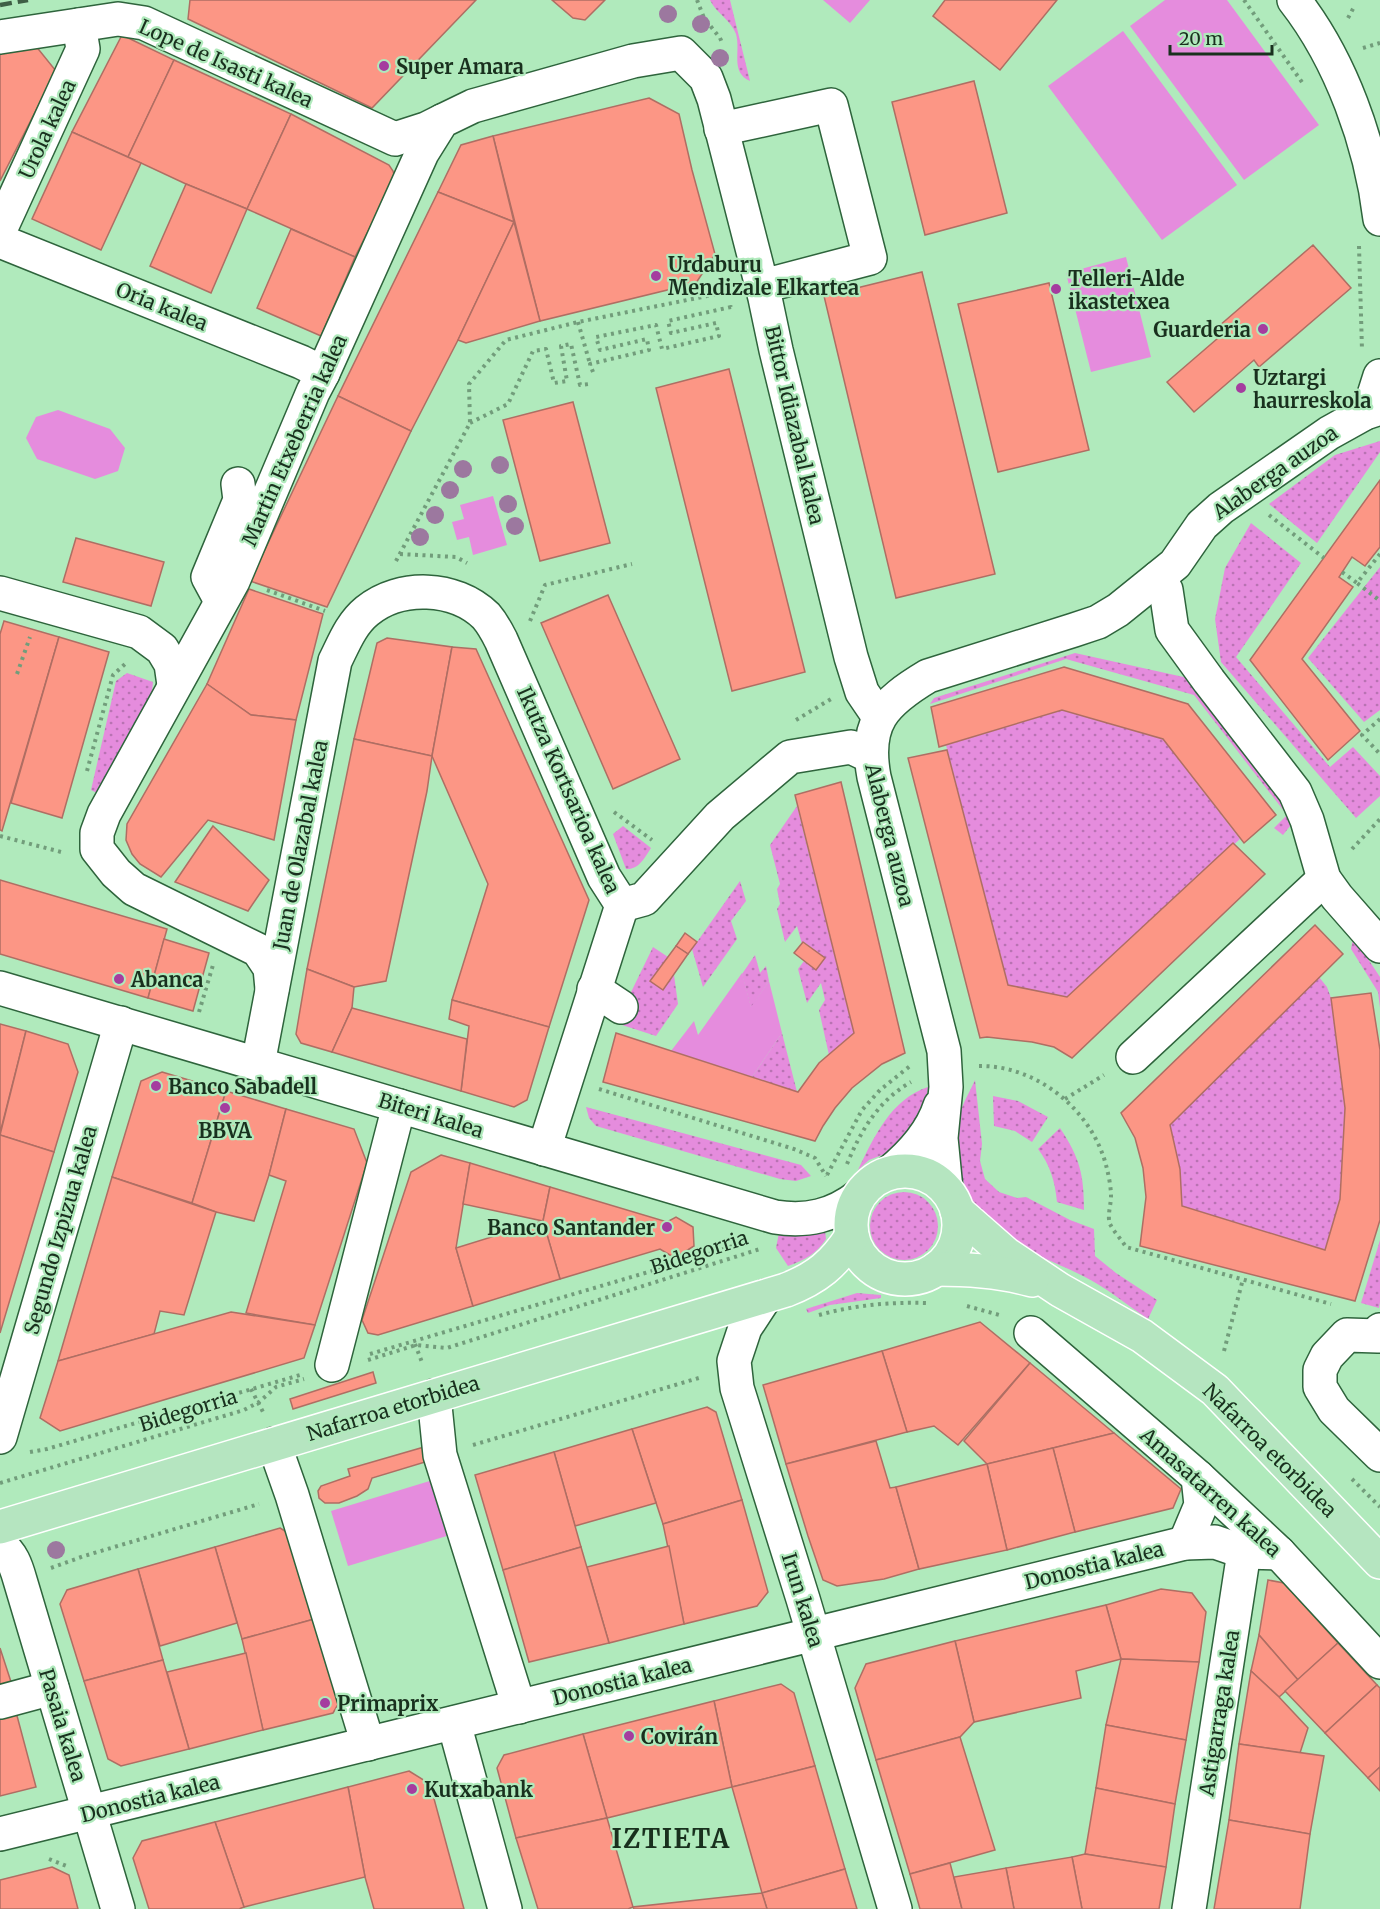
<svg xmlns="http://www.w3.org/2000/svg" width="1380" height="1909" font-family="Merriweather,serif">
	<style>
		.grass { fill: url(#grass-dots) }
		.park { fill: #e58cdd }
		.building { fill: #fc9685; stroke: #af6e63; stroke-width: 1.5 }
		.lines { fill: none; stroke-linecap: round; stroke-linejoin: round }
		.minor-casing { stroke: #2e643c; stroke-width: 36 }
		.major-casing { stroke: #fff; stroke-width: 36 }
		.path { stroke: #729d7b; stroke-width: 4; stroke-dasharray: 3 4.5; stroke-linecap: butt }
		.minor { stroke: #fff; stroke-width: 33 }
		.major { stroke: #b5e5c0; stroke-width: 33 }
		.rail { stroke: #3e5e45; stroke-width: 4.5; stroke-dasharray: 12 6; stroke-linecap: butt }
		.tree { fill: #9c789f }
		.poi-dot { fill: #a53c9f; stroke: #b0eabc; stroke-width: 2 }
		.labels { text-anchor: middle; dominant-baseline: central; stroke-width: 4.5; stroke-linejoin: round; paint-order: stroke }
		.street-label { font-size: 20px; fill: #19301e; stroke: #b0eabc }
		.poi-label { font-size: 20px; font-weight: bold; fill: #19301e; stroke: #b0eabc; text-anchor: start }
		.district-label { font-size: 26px; font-weight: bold; letter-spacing: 1.5px; fill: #19301e; stroke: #b0eabc }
	</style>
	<defs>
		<pattern id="grass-dots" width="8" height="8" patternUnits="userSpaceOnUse" patternTransform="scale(1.5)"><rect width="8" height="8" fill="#e58cdd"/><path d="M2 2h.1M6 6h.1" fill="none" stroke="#b973b3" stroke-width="1.8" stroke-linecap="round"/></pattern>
	</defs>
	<rect width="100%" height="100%" fill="#b0eabc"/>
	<g class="grass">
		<path d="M710,0h20l20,81c-20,-9 -9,-29 -14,-47 -5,-14 -21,-22 -26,-34z"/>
		<polygon points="1380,441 1380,452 1317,543 1269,504 1335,455"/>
		<polygon points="1251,523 1301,563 1236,657 1330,767 1353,747 1380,776 1380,796 1356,818 1221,662 1215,619 1225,568"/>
		<polygon points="1380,567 1380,710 1364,722 1308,658"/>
		<polygon points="1075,653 1188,678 1293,807 1294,821 1283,835 1274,828 1287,815 1194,695 1066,659 930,704 934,698"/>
		<polygon points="127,673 153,682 151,700 99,794 91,790 116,681"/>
		<polygon points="1062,710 1163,739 1240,839 1067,997 1008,985 946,745"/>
		<polygon points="797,806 854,1033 829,1055 819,1010 825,1000 821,983 807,1003 798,969 804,961 816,970 825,958 804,942 802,944 797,926 785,942 777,909 780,904 777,889 780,884 770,845"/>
		<path d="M623,826l28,22c-6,9 -12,22 -25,21l-13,-35z"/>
		<polygon points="740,881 746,901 731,921 737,939 703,987 692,949"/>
		<polygon points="1353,939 1360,947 1380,977 1380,1008 1378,992 1351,949"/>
		<polygon points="653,947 668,957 650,981 663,990 674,975 678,1004 656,1036 616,1023"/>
		<polygon points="755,955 760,973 766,966 769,981 751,1008 742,974"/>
		<polygon points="1319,977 1327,987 1331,998 1345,1108 1340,1199 1325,1250 1182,1206 1180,1169 1170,1125"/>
		<polygon points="782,1033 797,1092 752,1077"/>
		<path d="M975,1080l7,64 -2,17 5,18 14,13 18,6 9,-1 44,23 24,9 1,27 21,17 41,27 -9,19c-21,-14 -42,-32 -65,-43 -23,-12 -49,-20 -70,-35 -44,-30 -66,-74 -53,-127 3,-11 10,-23 15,-34z"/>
		<path d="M928,1087l-4,27 -31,37 -24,9 -11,10c16,-33 33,-71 70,-83z"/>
		<polygon points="993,1096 1018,1101 1048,1117 1032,1142 1015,1131 994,1126"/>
		<polygon points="586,1107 801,1165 811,1176 796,1181 780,1179 596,1126 589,1118"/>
		<path d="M1060,1128c20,30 24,47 24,82l-27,-8c-2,-21 -7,-37 -19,-53z"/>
		<circle cx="904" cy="1226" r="34"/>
		<path d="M825,1231l1,8c-10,15 -21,21 -38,27l-12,-18 3,-15z"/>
		<polygon points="1380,1240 1380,1302 1379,1308 1361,1303"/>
		<polygon points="857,1293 881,1295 881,1298 830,1305 808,1313 806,1309"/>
	</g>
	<g class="park">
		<polygon points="823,0 870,0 850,23"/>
		<polygon points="1165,0 1227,0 1319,125 1244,180 1130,26"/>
		<polygon points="1123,31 1237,185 1162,240 1048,86"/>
		<polygon points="1126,257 1151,357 1091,372 1066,273"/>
		<polygon points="58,410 110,429 125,448 118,471 95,479 37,459 26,438 36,417"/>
		<polygon points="493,496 507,545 473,555 469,537 457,540 452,522 464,519 460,505"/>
		<polygon points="742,973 751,1007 769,981 782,1033 752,1077 671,1051 694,1021 698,1035"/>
		<polygon points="433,1480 450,1535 348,1566 331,1511"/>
	</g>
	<g class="building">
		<polygon points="190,0 476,0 372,108 188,19"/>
		<polygon points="552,0 605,0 585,20 573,18"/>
		<polygon points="945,0 1057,0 1000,70 933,16"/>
		<polygon points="122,35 174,60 128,157 72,132"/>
		<polygon points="35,45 56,71 0,181 0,50"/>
		<polygon points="174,60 291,114 247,209 186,184 128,157"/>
		<polygon points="974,81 1007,213 925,235 892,102"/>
		<polygon points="649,98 679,114 692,170 715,254 696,283 540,321 493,136"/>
		<polygon points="291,114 389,165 393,171 395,178 355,257 247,209"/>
		<polygon points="72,132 141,163 101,250 32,219"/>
		<polygon points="493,136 514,222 438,192 461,145"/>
		<polygon points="186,184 247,209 211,293 150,266"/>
		<polygon points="438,192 514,222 458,340 411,431 338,396"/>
		<polygon points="514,222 540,321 466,343 458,340"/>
		<polygon points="291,229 355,257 321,336 257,308"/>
		<polygon points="1313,245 1351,288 1259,367 1254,360 1194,412 1167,382 1225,332 1219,326"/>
		<polygon points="922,272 995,574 896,598 824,296"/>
		<polygon points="1049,283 1089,450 998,472 958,304"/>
		<polygon points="729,369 805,672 732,691 656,388"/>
		<polygon points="338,396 411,431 327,607 250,581"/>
		<polygon points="573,402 610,543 540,561 503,420"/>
		<polygon points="1380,480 1380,547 1365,566 1352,557 1339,577 1353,587 1302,659 1360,731 1328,760 1250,660"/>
		<polygon points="76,538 164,562 151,606 63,582"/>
		<polygon points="249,589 323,614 296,720 251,715 207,684"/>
		<polygon points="608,595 680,759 613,789 541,623"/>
		<polygon points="4,621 59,637 2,831 0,830 0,634"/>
		<polygon points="59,637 109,652 62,818 11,803"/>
		<polygon points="387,638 452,647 432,756 354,739 377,643"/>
		<polygon points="452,647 476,649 589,900 549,1027 452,1000 488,884 432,756"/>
		<polygon points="1064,667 1188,704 1276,815 1244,843 1163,739 1062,710 939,747 931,707"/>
		<polygon points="207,684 251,715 296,720 274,840 208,820 161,877 140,864 132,854 126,840 127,824"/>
		<polygon points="354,739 432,756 427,791 386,981 354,987 307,969"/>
		<polygon points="947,750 1008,985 1067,997 1233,843 1265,874 1072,1058 1054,1047 1032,1042 987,1037 980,1038 908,758"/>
		<polygon points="841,782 905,1053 882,1064 852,1088 835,1108 823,1126 815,1141 603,1082 616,1033 798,1092 819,1063 854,1033 795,795"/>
		<polygon points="213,826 269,880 248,911 175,882"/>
		<polygon points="0,880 167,929 148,998 0,954"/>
		<polygon points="1315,925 1343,954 1170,1125 1180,1169 1182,1206 1325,1250 1340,1199 1345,1108 1331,998 1371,993 1380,1050 1380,1220 1355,1301 1140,1246 1146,1197 1143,1168 1135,1138 1121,1113"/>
		<polygon points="685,933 697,942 688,954 676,946"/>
		<polygon points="164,939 209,953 193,1011 148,998"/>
		<polygon points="803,942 825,958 816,970 794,953"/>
		<polygon points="676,946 688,954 663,990 650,981"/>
		<polygon points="307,969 354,987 352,1008 332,1052 301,1043 296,1034"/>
		<polygon points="452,1000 549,1027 527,1100 514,1107 461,1091 469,1026 449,1019"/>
		<polygon points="352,1008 467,1039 461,1091 332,1052"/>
		<polygon points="0,1024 26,1031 0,1133"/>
		<polygon points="26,1031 68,1044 78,1072 54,1152 0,1135"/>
		<polygon points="162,1072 226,1091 192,1203 112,1177 141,1081"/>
		<polygon points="226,1091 286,1109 269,1175 254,1221 216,1212 192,1203"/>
		<polygon points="286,1109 354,1129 367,1163 315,1325 246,1313 286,1181 269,1175"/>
		<polygon points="0,1135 54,1152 0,1333"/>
		<polygon points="441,1155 470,1163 456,1248 473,1306 378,1335 368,1333 362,1320 411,1172"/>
		<polygon points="470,1163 550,1187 543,1221 463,1204"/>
		<polygon points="112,1177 216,1212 184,1315 160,1311 154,1334 58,1361"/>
		<polygon points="550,1187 667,1222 676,1217 693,1227 694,1246 675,1258 660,1249 560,1279 543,1221"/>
		<polygon points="543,1221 560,1279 473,1306 456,1248"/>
		<polygon points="231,1312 315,1325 304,1358 60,1431 40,1418 58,1361"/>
		<polygon points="980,1322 1030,1363 958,1445 934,1426 907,1432 882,1351"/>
		<polygon points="882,1351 907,1432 786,1464 763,1385"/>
		<polygon points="1030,1363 1114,1433 987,1464 964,1441"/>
		<polygon points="373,1372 376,1383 293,1409 290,1399"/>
		<polygon points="707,1407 716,1412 742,1500 663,1524 632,1429"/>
		<polygon points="632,1429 656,1503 575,1526 554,1452"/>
		<polygon points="1114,1433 1181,1489 1173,1508 1075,1532 1053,1448"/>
		<polygon points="876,1441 890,1488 896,1487 919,1569 884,1579 837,1586 823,1580 808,1536 786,1464"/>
		<polygon points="431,1445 435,1459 372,1478 368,1489 357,1496 339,1503 325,1503 319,1498 318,1491 321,1486 350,1476 348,1469"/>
		<polygon points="1053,1448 1075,1532 1007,1550 987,1464"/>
		<polygon points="554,1452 581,1547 503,1570 475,1475"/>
		<polygon points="987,1464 1007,1550 919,1569 896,1487"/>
		<polygon points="742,1500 768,1592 757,1606 684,1624 663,1524"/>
		<polygon points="280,1528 295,1537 318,1618 242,1639 215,1547"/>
		<polygon points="669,1546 684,1624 609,1643 587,1567"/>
		<polygon points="215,1547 237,1623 160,1646 138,1569"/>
		<polygon points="581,1547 609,1643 529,1662 503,1570"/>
		<polygon points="138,1569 163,1660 84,1681 60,1604 67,1590"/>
		<polygon points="1268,1580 1284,1583 1338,1643 1298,1680 1259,1635"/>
		<polygon points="1161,1589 1192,1593 1206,1612 1199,1662 1121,1659 1106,1605"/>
		<polygon points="1106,1605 1121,1659 1076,1671 1081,1698 974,1722 955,1641"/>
		<polygon points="318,1618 340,1701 333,1713 263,1730 242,1639"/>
		<polygon points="1259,1635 1298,1680 1279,1697 1251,1671"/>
		<polygon points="955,1641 974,1722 960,1737 876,1760 855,1688 866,1664"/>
		<polygon points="1338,1643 1377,1685 1325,1733 1285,1691"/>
		<polygon points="0,1648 13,1688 0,1691"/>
		<polygon points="246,1653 263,1730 189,1749 167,1672"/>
		<polygon points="1121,1659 1199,1662 1186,1740 1106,1725"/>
		<polygon points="163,1660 189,1749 121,1766 108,1759 84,1681"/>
		<polygon points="1251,1671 1279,1697 1308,1728 1300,1753 1239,1744"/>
		<polygon points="781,1684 794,1693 815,1766 732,1787 714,1701"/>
		<polygon points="1377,1685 1380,1688 1380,1767 1368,1778 1325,1733"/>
		<polygon points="714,1701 732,1787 607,1818 583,1734"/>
		<polygon points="16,1712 36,1787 0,1796 0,1717"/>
		<polygon points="1106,1725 1186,1740 1175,1804 1096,1788"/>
		<polygon points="583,1734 607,1818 516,1838 497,1768 504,1755"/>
		<polygon points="960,1737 995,1850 910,1874 876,1760"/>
		<polygon points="1239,1744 1324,1756 1310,1834 1229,1820"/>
		<polygon points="815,1766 845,1869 762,1893 732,1787"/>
		<polygon points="1380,1767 1380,1791 1368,1778"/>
		<polygon points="409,1771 430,1784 464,1909 374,1909 365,1877 348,1787"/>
		<polygon points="348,1787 365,1877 244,1907 215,1822"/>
		<polygon points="1096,1788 1175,1804 1166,1867 1085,1854"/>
		<polygon points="607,1818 633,1907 628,1909 538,1909 516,1838"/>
		<polygon points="1229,1820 1310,1834 1300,1909 1214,1909"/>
		<polygon points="215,1822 244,1907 239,1909 149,1909 133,1858 142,1841"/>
		<polygon points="1085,1854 1166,1867 1159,1909 1082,1909 1072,1857"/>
		<polygon points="1072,1857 1082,1909 1014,1909 1006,1868"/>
		<polygon points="950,1863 962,1909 920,1909 910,1874"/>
		<polygon points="52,1867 69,1875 78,1909 0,1909 0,1880"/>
		<polygon points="1006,1868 1014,1909 962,1909 954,1877"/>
		<polygon points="845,1869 857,1909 767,1909 762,1893"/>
		<polygon points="762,1893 767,1909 634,1909 633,1907"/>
	</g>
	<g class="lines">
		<defs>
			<g id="minor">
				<path d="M1294,0c47,60 77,144 86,219"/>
				<polyline points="0,37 118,19 144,23 395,139 426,129 442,121"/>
				<polyline points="721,129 831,105 870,258 763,286"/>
				<polyline points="0,230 83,49 79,25"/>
				<polyline points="0,241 301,362 323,373"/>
				<polyline points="1365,413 1374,395 1380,376"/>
				<polyline points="1158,578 1166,590 1172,630 1209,681 1295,792 1307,820 1324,879 1337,897 1380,946"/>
				<polyline points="0,593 139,632 162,649 171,664 174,685"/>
				<polyline points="221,601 208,577 240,500 238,484"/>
				<polyline points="622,905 644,899 720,816 790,757 851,747 870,756"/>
				<path d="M0,988l775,229c32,5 58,-1 84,-21"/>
				<polyline points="272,989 270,968 258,950 134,889 116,873 97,849 97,833 104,814 233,581 313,392 323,373 422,153 442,121 473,106 633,61 681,53 706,78 714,99 765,298 776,350 851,657 862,692 879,717"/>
				<polyline points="594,989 621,1007"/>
				<polyline points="1133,1057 1324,879"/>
				<path d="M258,1064l77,-403c9,-18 16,-37 32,-50 33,-27 88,-25 119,5 6,7 11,16 15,24l103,237 18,28 -78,244"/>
				<path d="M889,1173c22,-18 42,-39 51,-67"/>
				<path d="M946,1189l-5,-51 5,-51 -2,-36 -70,-274c-10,-54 9,-74 54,-101l146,-46 24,-8 20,-12 57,-46 27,-39 19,-17 108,-75 36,-20 15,-5"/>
				<polyline points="766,1296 745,1328 734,1361 737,1388 803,1599 895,1909"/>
				<polyline points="1380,1330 1378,1336 1347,1335 1327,1356 1320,1370 1320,1387 1334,1410 1380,1455"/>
				<polyline points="1031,1333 1198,1477 1279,1553 1380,1662"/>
				<polyline points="332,1365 399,1106"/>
				<polyline points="434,1396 440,1455 519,1707"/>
				<polyline points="0,1437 121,1023"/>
				<polyline points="274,1444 292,1495 368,1744"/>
				<polyline points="1185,1543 1201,1505 1198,1477"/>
				<path d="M0,1545c12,9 16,21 20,35l98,329"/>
				<polyline points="0,1702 52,1688"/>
				<polyline points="454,1723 505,1909"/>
				<polyline points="0,1834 1185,1543 1215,1542 1244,1552 1279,1553"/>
				<polyline points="1189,1909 1244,1552"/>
			</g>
			<g id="major">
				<circle cx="905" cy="1225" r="54"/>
				<polyline points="957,1211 1006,1254 1060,1290 1142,1336 1215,1390 1380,1562"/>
				<path d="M936,1269c33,0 65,2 96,11"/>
				<path d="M0,1527l786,-237c31,-12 48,-26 66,-54"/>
			</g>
		</defs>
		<use href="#minor" class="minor-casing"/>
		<use href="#major" class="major-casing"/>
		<g class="path">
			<polyline points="697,0 704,18 720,38 723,45"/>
			<polyline points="1244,0 1304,85"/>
			<polyline points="1348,18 1354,7"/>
			<polyline points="1363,48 1380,43"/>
			<polyline points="1359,246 1362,350"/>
			<polyline points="578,322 590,364"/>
			<polyline points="593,372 590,364 649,350 647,339 600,350 596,337 656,325 662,349 719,336 716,323 671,333 668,321 731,307 732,309"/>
			<polyline points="470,423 508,404 533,351 546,349 554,383 567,381 561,346 571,344 580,385 589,384"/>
			<polyline points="1269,515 1324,558"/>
			<polyline points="400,554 456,557 467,563"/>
			<polyline points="1380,554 1357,583 1380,601"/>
			<polyline points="396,561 470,423 469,384 506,340 578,322 727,292"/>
			<polyline points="1342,572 1357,583"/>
			<polyline points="267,590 325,611"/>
			<polyline points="530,621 545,585 632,564"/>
			<polyline points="17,674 30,637"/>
			<polyline points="1380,719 1362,735 1380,754"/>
			<polyline points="796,720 831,699"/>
			<polyline points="87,771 113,675 125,664"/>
			<polyline points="614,812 652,840"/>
			<polyline points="0,836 65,853"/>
			<polyline points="1352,849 1380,819"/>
			<polyline points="199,1012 213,965"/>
			<path d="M979,1066c59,-1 115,46 128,103 2,8 4,19 4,27 0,9 -4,20 -1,28 4,8 11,15 16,23l205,57"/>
			<polyline points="599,1089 794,1149 815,1158 826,1176"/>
			<polyline points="1065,1099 1104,1075"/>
			<path d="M847,1164c14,-34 32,-64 64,-82"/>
			<polyline points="827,1175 862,1110 880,1090 910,1066"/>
			<polyline points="967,1306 1003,1316"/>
			<path d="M819,1315c36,-10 71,-13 108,-12"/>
			<polyline points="415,1344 423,1365"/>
			<polyline points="1224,1351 1243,1279"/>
			<polyline points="370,1354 696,1258 733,1246 735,1239"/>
			<polyline points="368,1360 416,1345 447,1348 760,1249"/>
			<polyline points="251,1389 263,1412"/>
			<polyline points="473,1445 702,1377"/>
			<polyline points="30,1452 47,1449 300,1375"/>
			<polyline points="1352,1479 1380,1507"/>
			<polyline points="0,1483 244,1410 259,1402 276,1387 304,1379"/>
			<polyline points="51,1568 84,1556 259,1504"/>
			<polyline points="49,1859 69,1867"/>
		</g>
		<use href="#minor" class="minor"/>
		<use href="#major" class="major"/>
		<polyline class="rail" points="0,5 28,0"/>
	</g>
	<g class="tree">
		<circle cx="668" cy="14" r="9"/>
		<circle cx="701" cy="24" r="9"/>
		<circle cx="720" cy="58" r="9"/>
		<circle cx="500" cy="465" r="9"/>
		<circle cx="463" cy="469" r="9"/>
		<circle cx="450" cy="490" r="9"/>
		<circle cx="508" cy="504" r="9"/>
		<circle cx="435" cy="515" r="9"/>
		<circle cx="515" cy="526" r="9"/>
		<circle cx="420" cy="537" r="9"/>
		<circle cx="56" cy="1550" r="9"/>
	</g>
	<g class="poi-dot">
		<circle cx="384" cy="66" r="6"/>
		<circle cx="656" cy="276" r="6"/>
		<circle cx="1056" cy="289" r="6"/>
		<circle cx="1263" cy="329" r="6"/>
		<circle cx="1241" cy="388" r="6"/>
		<circle cx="119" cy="979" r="6"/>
		<circle cx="156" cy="1086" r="6"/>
		<circle cx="225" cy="1108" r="6"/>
		<circle cx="667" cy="1227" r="6"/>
		<circle cx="325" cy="1703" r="6"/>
		<circle cx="629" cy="1736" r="6"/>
		<circle cx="412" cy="1789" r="6"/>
	</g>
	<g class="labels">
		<g class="street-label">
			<text transform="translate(226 63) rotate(24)">Lope de Isasti kalea</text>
			<text transform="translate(47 129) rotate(-65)">Urola kalea</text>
			<text transform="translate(162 306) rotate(22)">Oria kalea</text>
			<text transform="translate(795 425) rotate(77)">Bittor Idiazabal kalea</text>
			<text transform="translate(294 440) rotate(-66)">Martin Etxeberria kalea</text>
			<text transform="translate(1275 472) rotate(-35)">Alaberga auzoa</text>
			<text transform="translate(569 790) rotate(66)">Ikutza Kortsarioa kalea</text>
			<text transform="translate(890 835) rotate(76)">Alaberga auzoa</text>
			<text transform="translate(300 845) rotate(-79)">Juan de Olazabal kalea</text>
			<text transform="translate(431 1115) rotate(17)">Biteri kalea</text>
			<text transform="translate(60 1230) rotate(-74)">Segundo Izpizua kalea</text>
			<text transform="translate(699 1252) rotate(-18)">Bidegorria</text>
			<text transform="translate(393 1408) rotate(-17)">Nafarroa etorbidea</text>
			<text transform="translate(188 1410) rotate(-17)">Bidegorria</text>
			<text transform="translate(1270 1450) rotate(45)">Nafarroa etorbidea</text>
			<text transform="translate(1211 1492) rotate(42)">Amasatarren kalea</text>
			<text transform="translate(1094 1565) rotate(-14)">Donostia kalea</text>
			<text transform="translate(803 1600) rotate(73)">Irun kalea</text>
			<text transform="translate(622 1681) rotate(-14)">Donostia kalea</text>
			<text transform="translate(1219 1713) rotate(-81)">Astigarraga kalea</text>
			<text transform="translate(63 1725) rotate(73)">Pasaia kalea</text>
			<text transform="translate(150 1798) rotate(-14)">Donostia kalea</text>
		</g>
		<g class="poi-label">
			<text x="396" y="66">Super Amara</text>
			<text x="668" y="264">Urdaburu<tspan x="668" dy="23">Mendizale Elkartea</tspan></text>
			<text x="1068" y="278">Telleri-Alde<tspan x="1068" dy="23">ikastetxea</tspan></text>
			<text x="1251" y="329" text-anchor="end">Guarderia</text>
			<text x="1253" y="377">Uztargi<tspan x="1253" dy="23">haurreskola</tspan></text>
			<text x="131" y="979">Abanca</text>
			<text x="168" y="1086">Banco Sabadell</text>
			<text x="225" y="1130" text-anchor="middle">BBVA</text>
			<text x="655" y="1227" text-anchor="end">Banco Santander</text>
			<text x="337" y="1703">Primaprix</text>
			<text x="641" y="1736">Covirán</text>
			<text x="424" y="1789">Kutxabank</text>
		</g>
		<g class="district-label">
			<text x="671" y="1838">IZTIETA</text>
		</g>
	</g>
	<path d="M1170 45v9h102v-9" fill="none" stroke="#19301e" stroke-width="3"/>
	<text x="1179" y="45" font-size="18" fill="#19301e" stroke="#b0eabc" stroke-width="4.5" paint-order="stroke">20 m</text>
</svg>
